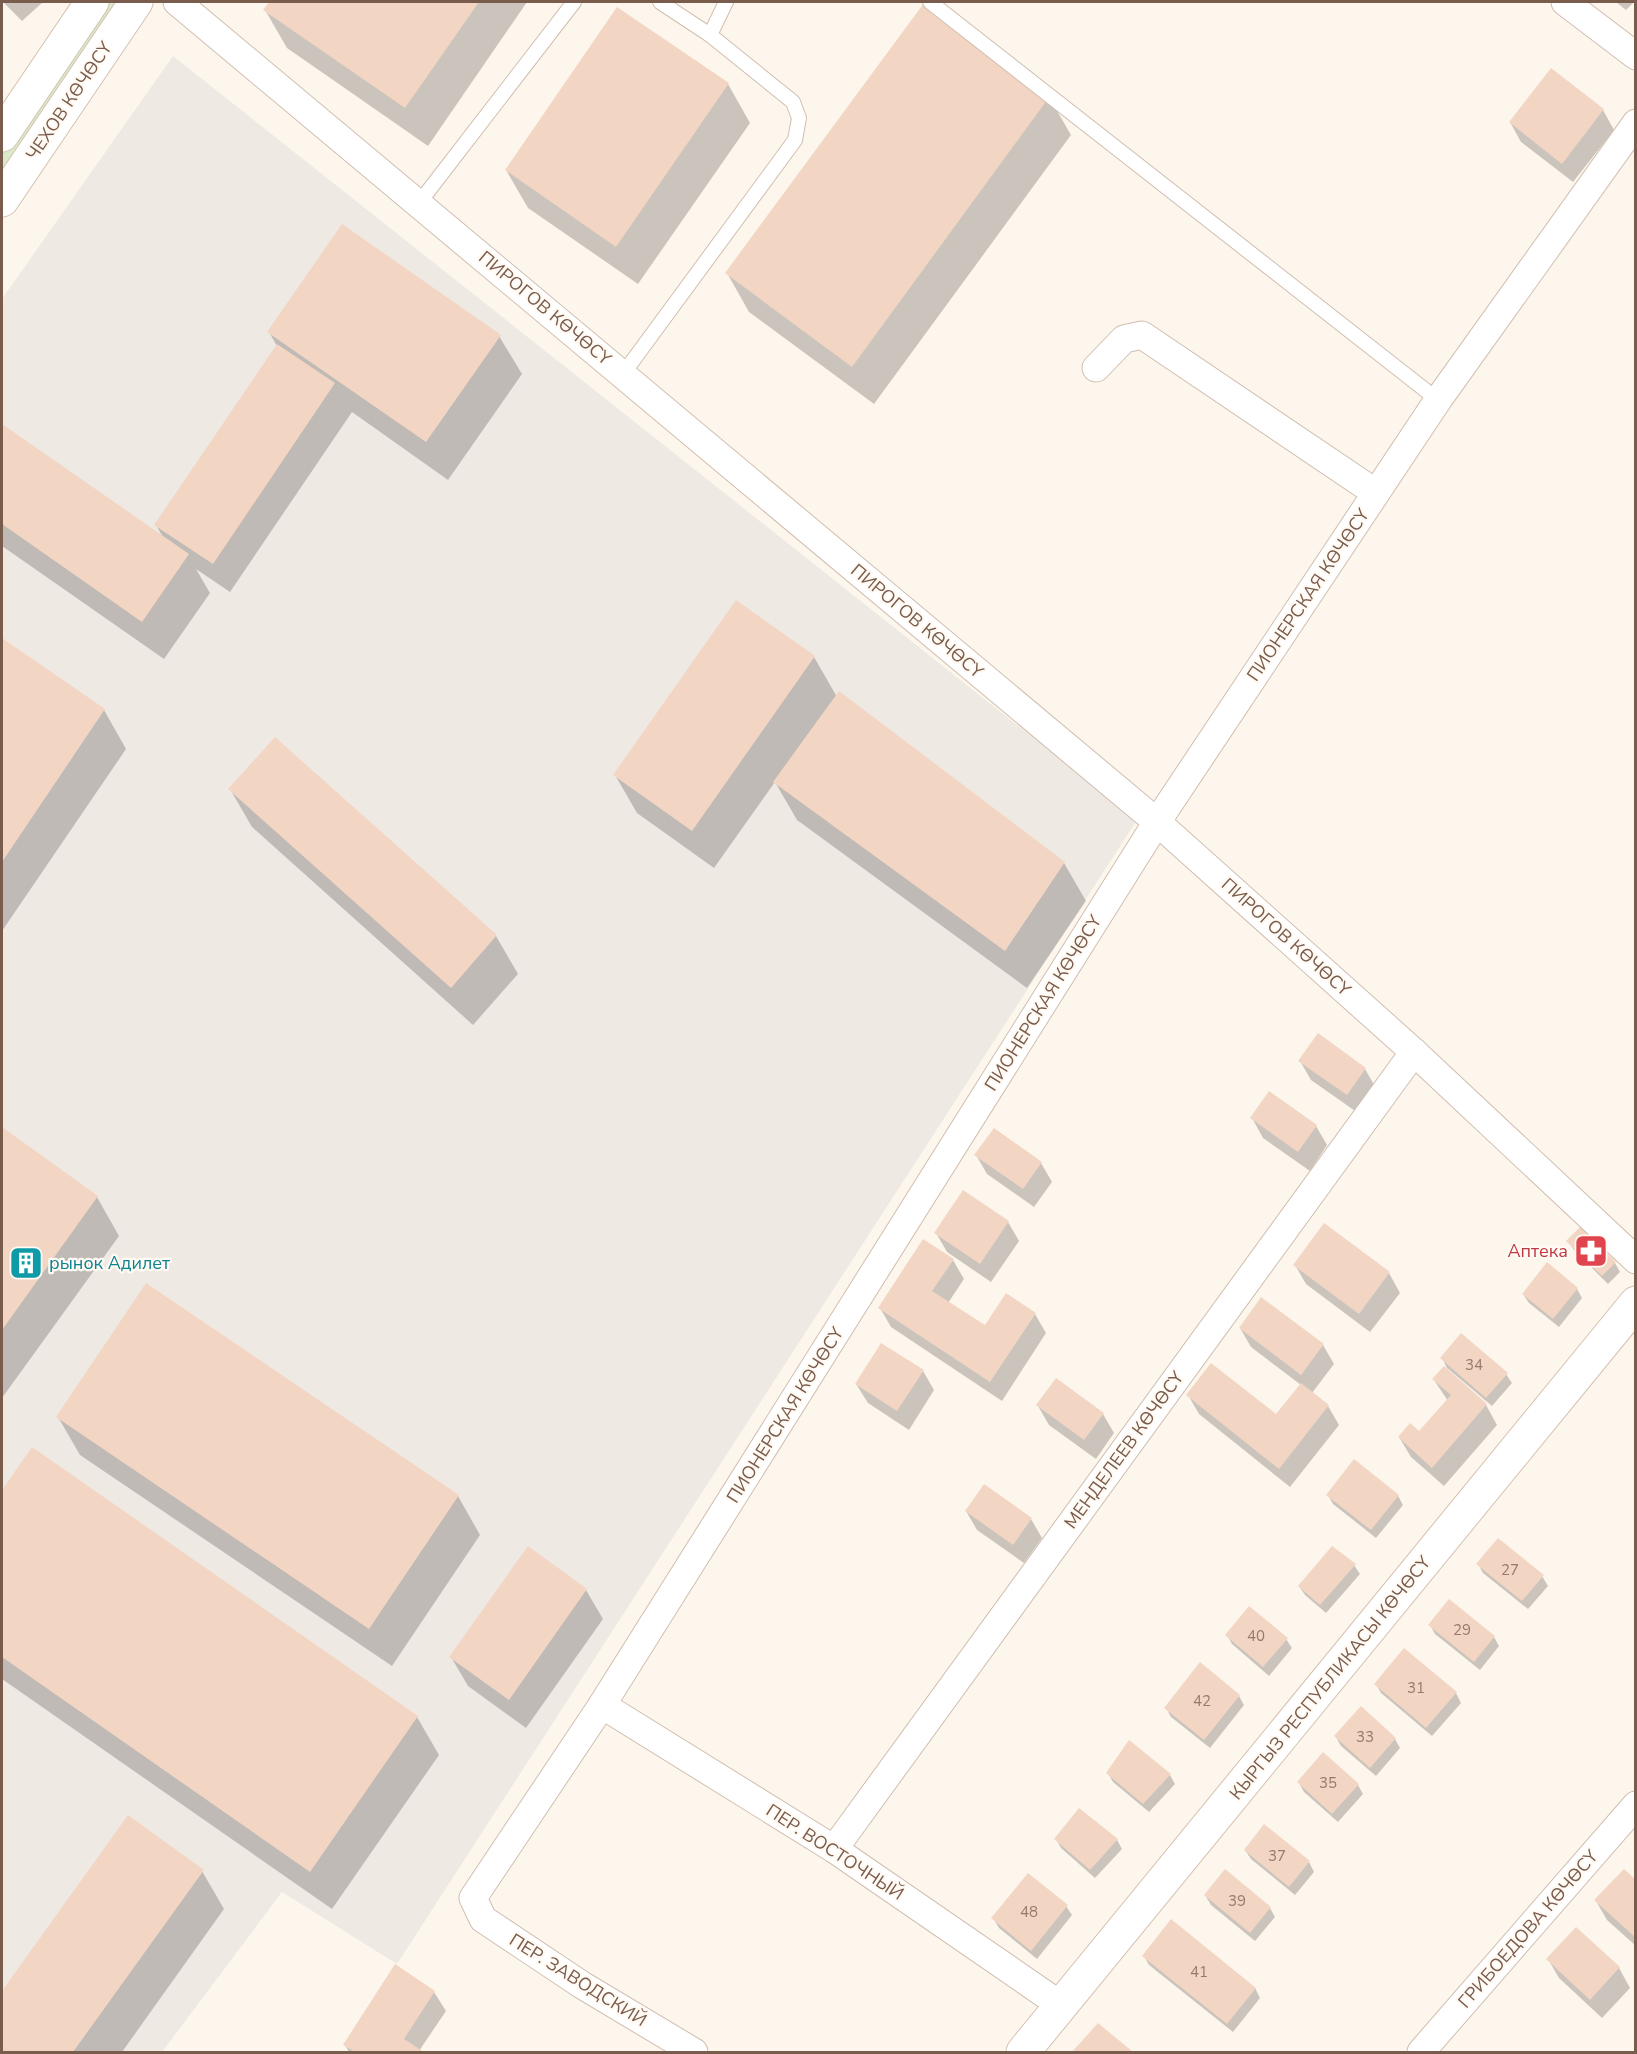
<svg xmlns="http://www.w3.org/2000/svg" width="1637" height="2054" font-family="'Nunito Sans',sans-serif">
	<style>
		.industrial { fill: #efe9e4 }
		.green { fill: #d8ecc9 }
		.shadow { fill: #0003 }
		.building { fill: #f3d5c3 }
		.lines { fill: none; stroke-linecap: round; stroke-linejoin: round }
		.lane-casing { stroke: #d1beb0; stroke-width: 16 }
		.street-casing { stroke: #d1beb0; stroke-width: 29 }
		.secondary-casing { stroke: #d6c0b0; stroke-width: 35 }
		.lane { stroke: #fff; stroke-width: 14 }
		.street { stroke: #fff; stroke-width: 27 }
		.secondary { stroke: #fff; stroke-width: 33 }
		.labels { text-anchor: middle; dominant-baseline: central; stroke-width: 4.5; stroke-linejoin: round; paint-order: stroke }
		.number-label { font-size: 15px; fill: #987a6a }
		.street-label { font-size: 18px; fill: #7a5c4d; stroke: #fffaf3 }
		.health-label { font-size: 18px; fill: #be3a42; stroke: #fffaf3; text-anchor: end }
		.culture-label { font-size: 18px; fill: #0d838f; stroke: #fffaf3; text-anchor: start }
	</style>
	<rect width="100%" height="100%" fill="#fdf6ec"/>
	<polygon class="industrial" points="173,56 1137,820 397,1964 282,1892 162,2052 2,2052 2,299"/>
	<polygon class="green" points="102,2 125,2 2,182 2,149"/>
	<g class="shadow">
		<polygon points="3,2 43,2 22,21"/>
		<polygon points="271,2 527,2 428,146 287,48 265,10"/>
		<polygon points="1616,2 1634,2 1626,10"/>
		<polygon points="728,84 750,123 638,284 528,208 506,170"/>
		<polygon points="1049,97 1071,135 874,404 749,312 727,273"/>
		<polygon points="1603,110 1614,130 1573,182 1521,142 1510,122"/>
		<polygon points="269,332 499,336 522,374 448,480 352,412 230,592 196,569 210,593 164,659 2,546 2,426 164,539 156,525 277,346"/>
		<polygon points="2,640 104,710 126,749 2,931"/>
		<polygon points="814,657 837,697 1064,863 1086,901 1027,988 797,820 775,782 714,868 637,813 615,775"/>
		<polygon points="230,789 496,936 518,974 473,1025 252,827"/>
		<polygon points="1300,1061 1365,1069 1376,1088 1358,1113 1311,1080"/>
		<polygon points="1252,1118 1316,1126 1327,1145 1310,1171 1263,1138"/>
		<polygon points="2,1128 97,1197 119,1236 2,1398"/>
		<polygon points="976,1155 1041,1163 1052,1182 1034,1207 987,1174"/>
		<polygon points="1008,1222 1019,1241 991,1282 947,1252 936,1233"/>
		<polygon points="1325,1225 1389,1273 1400,1293 1370,1332 1306,1284 1295,1265"/>
		<polygon points="1568,1241 1615,1263 1620,1272 1608,1284 1574,1250"/>
		<polygon points="953,1260 964,1279 948,1303 986,1327 1035,1314 1046,1333 1002,1401 891,1327 880,1308"/>
		<polygon points="1577,1289 1582,1298 1559,1327 1529,1303 1523,1294"/>
		<polygon points="1240,1328 1323,1345 1334,1364 1312,1393 1328,1406 1339,1425 1290,1487 1199,1414 1188,1395 1276,1417 1301,1385 1251,1347"/>
		<polygon points="1442,1358 1506,1374 1512,1383 1492,1406 1447,1368"/>
		<polygon points="1444,1368 1486,1405 1497,1425 1444,1486 1411,1457 1399,1437 1420,1433 1448,1401 1434,1380"/>
		<polygon points="923,1371 934,1390 909,1430 868,1403 856,1384"/>
		<polygon points="1038,1406 1103,1414 1114,1433 1096,1459 1049,1425"/>
		<polygon points="58,1417 458,1496 480,1535 392,1666 80,1455"/>
		<polygon points="32,1449 417,1717 439,1755 332,1909 2,1679 2,1493"/>
		<polygon points="1328,1495 1398,1496 1403,1505 1376,1538 1333,1504"/>
		<polygon points="966,1511 1031,1519 1042,1538 1024,1563 977,1530"/>
		<polygon points="528,1548 586,1590 603,1619 526,1728 468,1686 451,1657"/>
		<polygon points="1478,1564 1542,1576 1548,1586 1528,1609 1483,1573"/>
		<polygon points="1354,1565 1360,1574 1326,1613 1305,1595 1299,1586"/>
		<polygon points="1430,1625 1494,1637 1499,1646 1480,1670 1435,1634"/>
		<polygon points="1227,1635 1286,1639 1292,1648 1269,1676 1232,1644"/>
		<polygon points="1376,1684 1456,1693 1461,1703 1432,1736 1381,1693"/>
		<polygon points="1239,1696 1244,1705 1210,1748 1171,1717 1166,1708"/>
		<polygon points="1336,1737 1395,1739 1400,1748 1376,1776 1341,1746"/>
		<polygon points="1108,1773 1170,1775 1175,1784 1149,1812 1113,1782"/>
		<polygon points="1299,1783 1358,1785 1363,1794 1338,1822 1304,1792"/>
		<polygon points="1079,1810 1117,1840 1122,1849 1095,1878 1061,1848 1056,1839"/>
		<polygon points="128,1817 202,1871 224,1909 122,2052 2,2052 2,1994"/>
		<polygon points="1265,1826 1309,1862 1314,1872 1295,1895 1251,1859 1245,1850"/>
		<polygon points="1636,1882 1636,1946 1607,1920 1596,1901"/>
		<polygon points="1205,1895 1270,1908 1275,1917 1255,1941 1211,1905"/>
		<polygon points="1066,1906 1072,1915 1037,1959 999,1928 993,1918"/>
		<polygon points="1144,1956 1255,1988 1260,1998 1233,2032 1149,1965"/>
		<polygon points="1548,1959 1619,1968 1630,1988 1602,2018 1559,1978"/>
		<polygon points="434,1992 446,2011 419,2051 421,2052 349,2052 345,2045"/>
		<polygon points="1098,2025 1130,2052 1074,2052"/>
	</g>
	<g class="building">
		<polygon points="269,2 479,2 405,108 263,10"/>
		<polygon points="924,3 1050,96 852,367 725,273"/>
		<polygon points="617,7 729,83 616,247 505,170"/>
		<polygon points="1551,68 1604,109 1562,164 1509,122"/>
		<polygon points="342,224 501,335 426,442 267,332"/>
		<polygon points="277,344 335,383 213,564 154,525"/>
		<polygon points="2,424 189,554 142,622 2,524"/>
		<polygon points="736,600 815,656 692,831 613,775"/>
		<polygon points="2,638 105,709 2,862"/>
		<polygon points="839,691 1065,862 1005,951 773,782"/>
		<polygon points="275,737 497,935 451,988 228,789"/>
		<polygon points="1318,1033 1366,1068 1347,1095 1298,1061"/>
		<polygon points="1269,1091 1317,1125 1298,1152 1250,1118"/>
		<polygon points="2,1127 98,1196 2,1330"/>
		<polygon points="994,1128 1042,1162 1023,1189 974,1155"/>
		<polygon points="963,1190 1009,1221 980,1264 934,1233"/>
		<polygon points="1324,1223 1390,1272 1359,1314 1293,1265"/>
		<polygon points="1580,1227 1616,1262 1602,1276 1566,1241"/>
		<polygon points="923,1239 954,1259 932,1291 985,1325 1006,1293 1036,1313 990,1382 878,1308"/>
		<polygon points="1547,1262 1578,1288 1553,1319 1522,1294"/>
		<polygon points="146,1283 459,1495 369,1629 56,1417"/>
		<polygon points="1261,1297 1324,1344 1301,1375 1239,1328"/>
		<polygon points="1461,1333 1508,1373 1486,1398 1440,1358"/>
		<polygon points="881,1343 924,1370 897,1411 855,1384"/>
		<polygon points="1211,1363 1276,1414 1301,1383 1329,1405 1279,1469 1186,1395"/>
		<polygon points="1444,1366 1487,1404 1432,1468 1398,1437 1410,1423 1419,1431 1451,1395 1432,1379"/>
		<polygon points="1056,1378 1104,1413 1084,1440 1036,1405"/>
		<polygon points="32,1447 418,1716 310,1872 2,1657 2,1490"/>
		<polygon points="1354,1459 1399,1495 1371,1530 1326,1495"/>
		<polygon points="984,1484 1032,1518 1013,1545 965,1511"/>
		<polygon points="1498,1538 1544,1575 1522,1601 1476,1564"/>
		<polygon points="528,1546 587,1589 509,1700 449,1657"/>
		<polygon points="1332,1546 1356,1564 1320,1605 1298,1586"/>
		<polygon points="1449,1599 1495,1636 1474,1662 1428,1625"/>
		<polygon points="1249,1606 1288,1638 1263,1667 1225,1635"/>
		<polygon points="1404,1648 1457,1692 1426,1728 1374,1684"/>
		<polygon points="1200,1662 1240,1695 1204,1740 1164,1708"/>
		<polygon points="1361,1706 1396,1738 1370,1768 1334,1736"/>
		<polygon points="1129,1740 1171,1774 1143,1804 1106,1773"/>
		<polygon points="1323,1752 1359,1784 1332,1814 1297,1782"/>
		<polygon points="1079,1808 1118,1839 1090,1870 1054,1839"/>
		<polygon points="128,1815 204,1870 73,2052 2,2052 2,1991"/>
		<polygon points="1264,1824 1310,1861 1289,1887 1244,1850"/>
		<polygon points="1225,1869 1271,1907 1250,1933 1204,1895"/>
		<polygon points="1624,1869 1636,1880 1636,1938 1594,1900"/>
		<polygon points="1028,1873 1068,1905 1031,1951 991,1918"/>
		<polygon points="1171,1919 1256,1988 1227,2024 1142,1956"/>
		<polygon points="1576,1927 1620,1967 1590,2000 1546,1959"/>
		<polygon points="395,1964 435,1991 404,2039 424,2052 355,2052 343,2045"/>
		<polygon points="1098,2023 1133,2052 1072,2052"/>
	</g>
	<g class="lines">
		<defs>
			<g id="lane">
				<polyline points="930,2 1438,400"/>
				<polyline points="710,35 726,2"/>
				<polyline points="419,203 574,2"/>
				<polyline points="623,374 795,140 799,118 793,102 710,35 660,2"/>
			</g>
			<g id="street">
				<polyline points="177,2 1157,822 1414,1052 1636,1260"/>
				<polyline points="1565,2 1636,56"/>
				<polyline points="1096,368 1124,339 1142,335 1376,493"/>
				<polyline points="602,1705 834,1849 1062,2006"/>
				<polyline points="834,1849 1414,1052"/>
				<polyline points="694,2052 582,1985 483,1919 473,1898 602,1705 1157,822 1438,400 1636,123"/>
				<polyline points="1421,2052 1636,1805"/>
			</g>
			<g id="secondary">
				<polyline points="2,135 92,2"/>
				<polyline points="2,200 136,2"/>
				<polyline points="1023,2052 1636,1303"/>
			</g>
		</defs>
		<use href="#lane" class="lane-casing"/>
		<use href="#street" class="street-casing"/>
		<use href="#secondary" class="secondary-casing"/>
		<use href="#lane" class="lane"/>
		<use href="#street" class="street"/>
		<use href="#secondary" class="secondary"/>
	</g>
	<defs>
		<symbol id="pharmacy-square" viewBox="-11 -11 22 22"><rect x="-9" y="-9" width="18" height="18" rx="4" fill="#e0444e" stroke="#fffaf3"/><path d="M-2-6h4v4h4v4h-4v4h-4v-4h-4v-4h4Z" fill="#fff"/></symbol>
		<symbol id="building-square" viewBox="-11 -11 22 22"><rect x="-9" y="-9" width="18" height="18" rx="4" fill="#0f9aa8" stroke="#fffaf3"/><path d="M-4-6H4V6H1V3H-1V6H-4ZM-2.5-4.3h1.7v1.8h-1.7ZM.8-4.3h1.7v1.8H.8ZM-2.5-1h1.7V.8h-1.7ZM.8-1h1.7V.8H.8Z" fill="#fff"/></symbol>
	</defs>
	<g fill-rule="evenodd">
		<use href="#pharmacy-square" x="1572" y="1232" width="38" height="38"/>
		<use href="#building-square" x="7" y="1244" width="38" height="38"/>
	</g>
	<g class="labels">
		<g class="number-label">
			<text x="1474" y="1365">34</text>
			<text x="1510" y="1570">27</text>
			<text x="1462" y="1630">29</text>
			<text x="1256" y="1636">40</text>
			<text x="1416" y="1688">31</text>
			<text x="1202" y="1701">42</text>
			<text x="1365" y="1737">33</text>
			<text x="1328" y="1783">35</text>
			<text x="1277" y="1856">37</text>
			<text x="1237" y="1901">39</text>
			<text x="1029" y="1912">48</text>
			<text x="1199" y="1972">41</text>
		</g>
		<g class="street-label">
			<text transform="translate(69 101) rotate(-56)">ЧЕХОВ КӨЧӨСҮ</text>
			<text transform="translate(545 308) rotate(40)">ПИРОГОВ КӨЧӨСҮ</text>
			<text transform="translate(1308 595) rotate(-56)">ПИОНЕРСКАЯ КӨЧӨСҮ</text>
			<text transform="translate(917 621) rotate(40)">ПИРОГОВ КӨЧӨСҮ</text>
			<text transform="translate(1286 937) rotate(42)">ПИРОГОВ КӨЧӨСҮ</text>
			<text transform="translate(1043 1003) rotate(-58)">ПИОНЕРСКАЯ КӨЧӨСҮ</text>
			<text transform="translate(785 1415) rotate(-58)">ПИОНЕРСКАЯ КӨЧӨСҮ</text>
			<text transform="translate(1124 1450) rotate(-54)">МЕНДЕЛЕЕВ КӨЧӨСҮ</text>
			<text transform="translate(1330 1678) rotate(-51)">КЫРГЫЗ РЕСПУБЛИКАСЫ КӨЧӨСҮ</text>
			<text transform="translate(835 1852) rotate(33)">ПЕР. ВОСТОЧНЫЙ</text>
			<text transform="translate(1528 1929) rotate(-49)">ГРИБОЕДОВА КӨЧӨСҮ</text>
			<text transform="translate(578 1980) rotate(32)">ПЕР. ЗАВОДСКИЙ</text>
		</g>
		<g class="health-label">
			<text x="1568" y="1251">Аптека</text>
		</g>
		<g class="culture-label">
			<text x="49" y="1263">рынок Адилет</text>
		</g>
	</g>
	<rect width="1637" height="2054" fill="none" stroke="#7a5c4d" stroke-width="6"/>
</svg>
